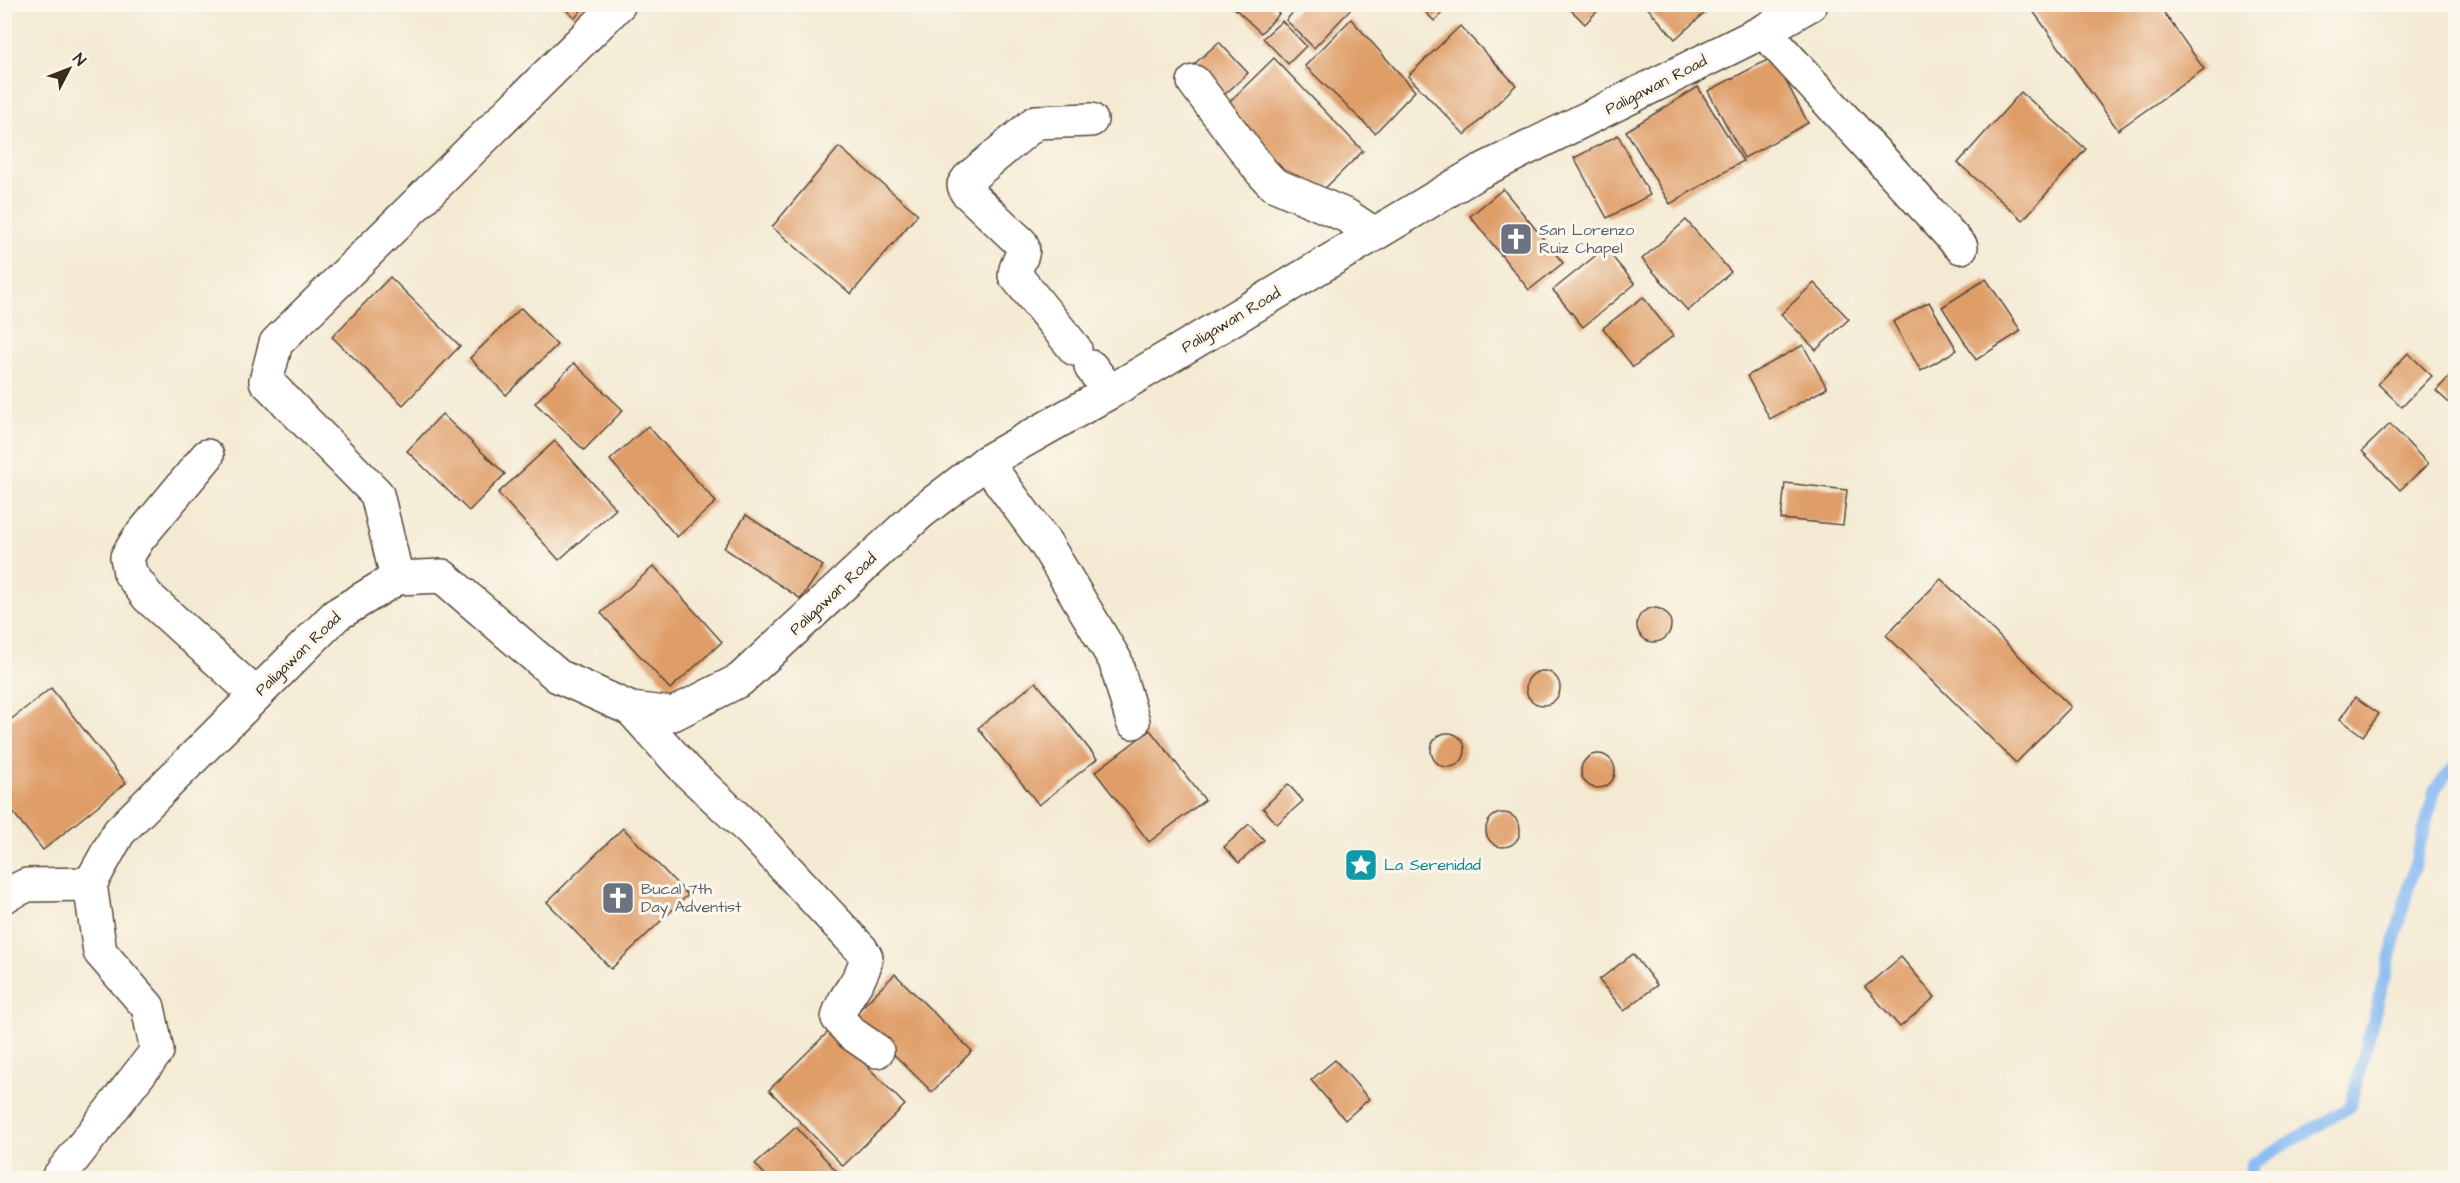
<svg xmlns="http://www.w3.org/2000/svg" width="2460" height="1183" font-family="'Architects Daughter',sans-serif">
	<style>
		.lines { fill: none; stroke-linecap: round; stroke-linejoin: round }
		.stream { stroke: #85b9f3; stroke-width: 12 }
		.building { fill: #df9d68 }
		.minor-casing { stroke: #574739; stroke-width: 36 }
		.minor { stroke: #fff; stroke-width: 33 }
		.labels { text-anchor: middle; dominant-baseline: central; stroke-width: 6; stroke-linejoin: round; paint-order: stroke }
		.street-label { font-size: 16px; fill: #3b2a1e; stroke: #fbf7ec }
		.worship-label { font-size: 16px; fill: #5b616d; stroke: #fbf7ec; text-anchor: start }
		.culture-label { font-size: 16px; fill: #0d838f; stroke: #fbf7ec; text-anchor: start }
	</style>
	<rect width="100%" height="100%" fill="#fbf7ec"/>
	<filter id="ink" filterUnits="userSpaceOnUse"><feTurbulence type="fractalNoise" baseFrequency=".0167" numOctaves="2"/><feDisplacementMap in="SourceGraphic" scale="12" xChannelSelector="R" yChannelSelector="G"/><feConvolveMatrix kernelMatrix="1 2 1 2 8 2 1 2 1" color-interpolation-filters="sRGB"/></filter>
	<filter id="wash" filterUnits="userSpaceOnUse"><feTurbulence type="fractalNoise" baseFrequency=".008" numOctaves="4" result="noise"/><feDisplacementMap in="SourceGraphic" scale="24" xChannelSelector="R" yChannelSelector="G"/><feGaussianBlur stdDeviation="1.35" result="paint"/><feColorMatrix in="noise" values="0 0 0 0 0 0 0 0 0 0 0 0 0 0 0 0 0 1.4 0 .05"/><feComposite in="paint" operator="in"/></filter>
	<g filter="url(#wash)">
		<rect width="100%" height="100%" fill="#f4ead3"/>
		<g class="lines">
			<polyline class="stream" points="2250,1178 2251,1164 2350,1107 2435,789 2456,764"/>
		</g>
		<g id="blocks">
			<g class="building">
				<polygon points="559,4 586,4 575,18"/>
				<polygon points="1230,4 1269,4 1279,14 1261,33"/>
				<polygon points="1301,4 1349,4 1352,8 1314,48 1286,20"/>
				<polygon points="1418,4 1451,4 1434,21"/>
				<polygon points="1565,4 1604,4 1585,24"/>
				<polygon points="1644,4 1715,4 1675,39"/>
				<polygon points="2028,4 2158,4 2204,69 2118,130"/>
				<polygon points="1351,19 1415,91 1375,133 1305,66"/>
				<polygon points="1282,21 1306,46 1288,64 1263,38"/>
				<polygon points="1460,26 1516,85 1465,135 1408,76"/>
				<polygon points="1219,42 1248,73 1221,98 1192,66"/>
				<polygon points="1773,57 1808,123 1744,158 1708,91"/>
				<polygon points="1274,58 1363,151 1313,200 1223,108"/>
				<polygon points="1698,87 1743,161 1670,204 1626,131"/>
				<polygon points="2021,92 2086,149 2023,220 1958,163"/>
				<polygon points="1618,135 1650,195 1607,218 1574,158"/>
				<polygon points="839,147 918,214 851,294 772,227"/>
				<polygon points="1503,189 1563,263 1529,290 1470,216"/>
				<polygon points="1686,220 1731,272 1688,311 1642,259"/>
				<polygon points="1605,248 1635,284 1583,327 1553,290"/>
				<polygon points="390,277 460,346 403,405 332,337"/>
				<polygon points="1986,279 2021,331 1976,360 1942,307"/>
				<polygon points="1814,283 1849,319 1816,350 1781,314"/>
				<polygon points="1643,297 1673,336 1633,367 1603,328"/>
				<polygon points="1929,302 1957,350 1921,371 1893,322"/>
				<polygon points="521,308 557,345 506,395 470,358"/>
				<polygon points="1803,345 1827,388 1770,419 1747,376"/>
				<polygon points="2408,353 2432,376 2402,407 2378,384"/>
				<polygon points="574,363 623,410 584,450 535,403"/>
				<polygon points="2456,369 2456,409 2436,391"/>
				<polygon points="442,414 505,474 469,511 407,451"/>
				<polygon points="2390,424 2428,464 2400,490 2362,451"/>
				<polygon points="648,426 716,502 677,537 610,460"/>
				<polygon points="555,441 616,509 559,560 498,493"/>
				<polygon points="1785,483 1847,490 1843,525 1781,519"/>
				<polygon points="746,515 823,566 801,599 724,548"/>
				<polygon points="654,566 722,642 670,689 601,613"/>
				<polygon points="1941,579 2071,707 2016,763 1886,635"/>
				<circle cx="1654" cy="625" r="17"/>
				<circle cx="1543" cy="688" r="17"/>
				<polygon points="1036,682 1097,759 1039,805 978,728"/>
				<polygon points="51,688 126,783 43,850 4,801 4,725"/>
				<polygon points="2355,697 2379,714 2363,736 2340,719"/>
				<polygon points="1150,730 1205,800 1149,842 1095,772"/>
				<circle cx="1448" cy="750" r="17"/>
				<circle cx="1598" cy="771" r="17"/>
				<polygon points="1288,784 1303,801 1277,824 1263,808"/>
				<circle cx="1503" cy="830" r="17"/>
				<polygon points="1249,824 1264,840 1239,863 1224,847"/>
				<polygon points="623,828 688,895 611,969 547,902"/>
				<polygon points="1633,954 1657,985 1624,1011 1599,980"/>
				<polygon points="1901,957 1935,997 1900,1027 1865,987"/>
				<polygon points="895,974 972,1051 932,1092 854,1015"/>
				<polygon points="831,1029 905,1105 843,1166 769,1090"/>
				<polygon points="1335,1060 1369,1099 1345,1120 1311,1080"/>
				<polygon points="796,1127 840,1175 836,1178 768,1178 755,1164"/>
			</g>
		</g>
	</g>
	<g filter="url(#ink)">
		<use href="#blocks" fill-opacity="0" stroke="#574739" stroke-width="1.5"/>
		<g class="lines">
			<defs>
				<g id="minor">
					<polyline points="1764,31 1961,247"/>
					<polyline points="1194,82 1261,171 1273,184 1347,216 1374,234"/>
					<path d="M1075,349l-60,-74c0,-12 12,-20 6,-32l-55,-52 -2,-6 4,-6 68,-57 55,-2"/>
					<polyline points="1091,367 1110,392"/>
					<polyline points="207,456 138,539 127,557 130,573 148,597 256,695"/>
					<polyline points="986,462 1046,544 1115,660 1133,722"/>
					<polyline points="397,578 377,494 266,381 276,343 619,4"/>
					<path d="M631,709l55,61 66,62 109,117 5,8c-2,23 -23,38 -28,61l13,15 26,18"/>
					<polyline points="4,896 27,885 90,884"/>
					<polyline points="58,1178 157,1051 148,1007 100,952 90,884 119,832 336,615 397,578 442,576 558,676 631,709 673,714 740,680 920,513 986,462 1110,392 1477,173 1764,31 1811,4"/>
				</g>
			</defs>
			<use href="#minor" class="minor-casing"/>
			<use href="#minor" class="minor"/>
		</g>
	</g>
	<defs>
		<symbol id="church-square" viewBox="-11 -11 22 22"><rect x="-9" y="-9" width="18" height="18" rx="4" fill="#6b7280" stroke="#fbf7ec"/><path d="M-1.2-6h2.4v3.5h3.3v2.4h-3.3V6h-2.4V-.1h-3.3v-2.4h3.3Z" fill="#fff"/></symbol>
		<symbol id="sight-square" viewBox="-11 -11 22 22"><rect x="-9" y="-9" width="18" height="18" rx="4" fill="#0f9aa8" stroke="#fbf7ec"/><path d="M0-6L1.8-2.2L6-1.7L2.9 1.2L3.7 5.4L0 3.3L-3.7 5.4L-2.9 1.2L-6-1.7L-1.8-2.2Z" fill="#fff"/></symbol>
	</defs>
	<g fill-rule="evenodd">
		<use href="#church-square" x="1497" y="220" width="38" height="38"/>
		<use href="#sight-square" x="1342" y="846" width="38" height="38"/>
		<use href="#church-square" x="599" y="879" width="38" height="38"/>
	</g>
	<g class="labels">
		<g class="street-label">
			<text transform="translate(1656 85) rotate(-27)">Paligawan Road</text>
			<text transform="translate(1231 320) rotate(-31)">Paligawan Road</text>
			<text transform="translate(833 594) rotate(-43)">Paligawan Road</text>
			<text transform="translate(298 654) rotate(-44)">Paligawan Road</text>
		</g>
		<g class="worship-label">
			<text x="1539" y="230">San Lorenzo<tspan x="1539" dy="18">Ruiz Chapel</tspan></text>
			<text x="641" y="889">Bucal 7th<tspan x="641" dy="18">Day Adventist</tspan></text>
		</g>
		<g class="culture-label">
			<text x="1384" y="865">La Serenidad</text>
		</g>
	</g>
	<rect width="2460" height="1183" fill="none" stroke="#fbf7ec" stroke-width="24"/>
	<g transform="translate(69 69) rotate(48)" stroke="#fbf7ec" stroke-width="4.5" paint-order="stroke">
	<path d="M0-4.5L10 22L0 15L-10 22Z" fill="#3b2a1e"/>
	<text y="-9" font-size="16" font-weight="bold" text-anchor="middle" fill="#3b2a1e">N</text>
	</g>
</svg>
